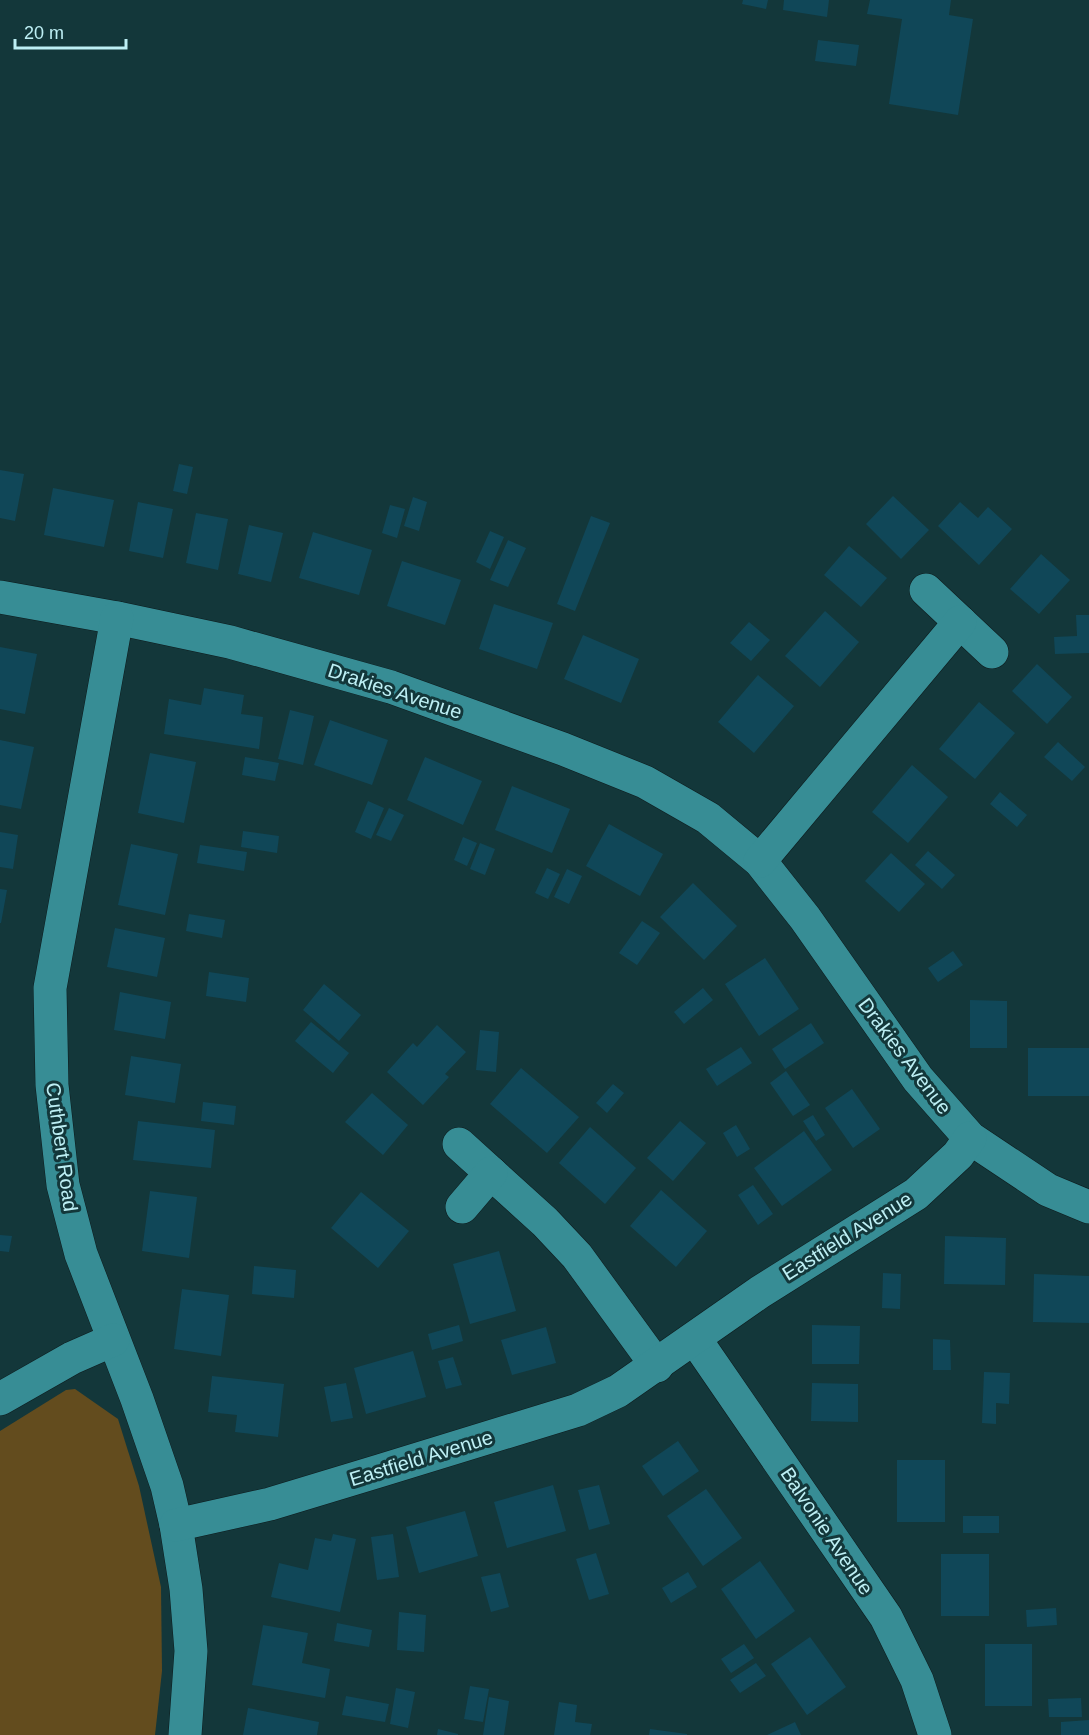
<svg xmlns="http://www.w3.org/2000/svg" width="1089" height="1735" font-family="Arial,sans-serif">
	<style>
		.green { fill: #634c1e }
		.building { fill: #104758 }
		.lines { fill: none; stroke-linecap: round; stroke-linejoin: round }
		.minor-casing { stroke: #0d1b1d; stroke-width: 34 }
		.minor { stroke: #378d95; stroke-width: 33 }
		.labels { text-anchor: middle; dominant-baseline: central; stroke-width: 6; stroke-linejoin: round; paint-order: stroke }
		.street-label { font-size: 20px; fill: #bdeff4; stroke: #13373a }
	</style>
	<rect width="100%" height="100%" fill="#13373a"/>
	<polygon class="green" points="75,1389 118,1419 139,1486 161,1587 162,1671 155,1735 0,1735 0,1431 66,1390"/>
	<g class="building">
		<polygon points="743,0 768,0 766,9 742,4"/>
		<polygon points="784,0 829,0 827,17 783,10"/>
		<polygon points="870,0 951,0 949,15 973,19 958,115 889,104 902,19 867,14"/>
		<polygon points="818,40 859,45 856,66 815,61"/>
		<polygon points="179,464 193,467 187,494 173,491"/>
		<polygon points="0,470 24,474 15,521 0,518"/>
		<polygon points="53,488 114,500 104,547 44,535"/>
		<polygon points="893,496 929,530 901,559 866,524"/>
		<polygon points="413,497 427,502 419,531 404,526"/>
		<polygon points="138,502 173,509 163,558 129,551"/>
		<polygon points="960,502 978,518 988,507 1012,529 979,565 938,526"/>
		<polygon points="390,505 405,509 397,538 382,533"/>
		<polygon points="196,513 228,519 218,570 186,563"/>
		<polygon points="591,516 610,523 575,611 557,604"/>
		<polygon points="249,525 283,533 271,582 238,574"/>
		<polygon points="490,531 504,537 490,569 476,562"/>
		<polygon points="313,532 372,550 359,595 299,578"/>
		<polygon points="508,540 526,548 508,587 490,580"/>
		<polygon points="849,546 887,578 861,607 824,575"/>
		<polygon points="1041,554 1070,580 1039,614 1010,589"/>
		<polygon points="402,561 461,580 445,625 387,606"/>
		<polygon points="494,604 553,623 537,669 479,649"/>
		<polygon points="825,611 859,642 820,687 785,656"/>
		<polygon points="1076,615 1089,615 1089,653 1055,654 1054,637 1077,636"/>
		<polygon points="749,622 770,640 751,661 730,643"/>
		<polygon points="583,635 639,659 621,703 564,679"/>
		<polygon points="0,647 37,654 25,714 0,709"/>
		<polygon points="1037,664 1072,697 1047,724 1012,691"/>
		<polygon points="758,675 794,706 754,753 718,722"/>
		<polygon points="204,688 244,695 241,714 263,717 259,749 164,734 169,699 201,705"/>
		<polygon points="979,702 1015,733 975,779 939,749"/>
		<polygon points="290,710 314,716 303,765 278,759"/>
		<polygon points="330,720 388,740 372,785 314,765"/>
		<polygon points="0,740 34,747 21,809 0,805"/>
		<polygon points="1058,742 1085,767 1072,781 1044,757"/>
		<polygon points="150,753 196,762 184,823 138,813"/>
		<polygon points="245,757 279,763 275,781 242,775"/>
		<polygon points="425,757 482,781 463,825 407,800"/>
		<polygon points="912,765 948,797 908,843 872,812"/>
		<polygon points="512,786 570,809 552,853 495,830"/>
		<polygon points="1000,792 1027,815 1017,827 990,804"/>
		<polygon points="368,801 384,808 371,839 355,832"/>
		<polygon points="389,808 404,815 391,841 376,835"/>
		<polygon points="609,824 663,854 640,896 586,866"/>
		<polygon points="243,831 279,836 277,853 241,847"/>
		<polygon points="0,832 18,835 13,869 0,867"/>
		<polygon points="463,837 477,843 467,866 454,860"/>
		<polygon points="480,843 495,849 485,875 470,869"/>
		<polygon points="131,844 178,854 165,915 118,905"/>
		<polygon points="200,845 247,852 244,871 197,863"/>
		<polygon points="928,851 955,875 942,889 915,865"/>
		<polygon points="891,853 925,884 899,912 865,881"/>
		<polygon points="547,868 560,874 548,899 535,893"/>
		<polygon points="567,869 582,876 569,904 554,897"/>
		<polygon points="693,883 737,926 704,960 660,917"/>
		<polygon points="0,889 7,890 1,923 0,923"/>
		<polygon points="189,914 225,920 222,938 186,931"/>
		<polygon points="642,921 660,933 637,965 619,953"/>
		<polygon points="115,928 165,938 157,977 107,967"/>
		<polygon points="953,951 963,965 938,982 928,968"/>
		<polygon points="765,958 799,1009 759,1036 725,984"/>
		<polygon points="209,972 249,978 246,1002 206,996"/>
		<polygon points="324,984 361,1015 339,1041 303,1010"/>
		<polygon points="703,988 713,1000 684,1024 674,1012"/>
		<polygon points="120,992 171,1002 165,1039 114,1030"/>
		<polygon points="970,1000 1007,1001 1007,1048 970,1048"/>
		<polygon points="311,1022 349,1053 333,1073 295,1041"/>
		<polygon points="811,1023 824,1043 785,1069 772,1049"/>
		<polygon points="437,1025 466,1052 445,1074 449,1077 423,1105 387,1072 413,1043 417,1047"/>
		<polygon points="480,1030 499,1032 496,1072 476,1070"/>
		<polygon points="741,1047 752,1063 717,1086 706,1069"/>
		<rect x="1028" y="1048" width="61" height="48"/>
		<polygon points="131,1056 181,1064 175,1103 125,1095"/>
		<polygon points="521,1068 579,1117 547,1153 490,1104"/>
		<polygon points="786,1071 810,1105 793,1116 770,1083"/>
		<polygon points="613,1084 624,1093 607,1113 596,1103"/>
		<polygon points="852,1089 880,1129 853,1148 825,1108"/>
		<polygon points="372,1093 408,1125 383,1155 345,1122"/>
		<polygon points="203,1102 236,1106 234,1125 201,1121"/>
		<polygon points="813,1115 825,1135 816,1141 803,1121"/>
		<polygon points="138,1121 215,1130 211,1168 133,1160"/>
		<polygon points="680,1121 706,1143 673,1181 647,1158"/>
		<polygon points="736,1125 750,1149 737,1157 723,1133"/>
		<polygon points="590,1127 636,1168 605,1204 559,1163"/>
		<polygon points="804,1131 832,1170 782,1206 754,1168"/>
		<polygon points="753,1185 773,1214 758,1225 738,1195"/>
		<polygon points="661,1190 707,1231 676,1267 630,1226"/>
		<polygon points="150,1191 197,1197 189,1258 142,1251"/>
		<polygon points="361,1192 409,1231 378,1268 331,1228"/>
		<polygon points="0,1235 12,1236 9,1252 0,1251"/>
		<polygon points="945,1236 1006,1238 1005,1285 944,1284"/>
		<polygon points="499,1251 516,1311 470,1324 453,1264"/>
		<polygon points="254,1266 296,1270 294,1298 252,1294"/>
		<polygon points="883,1273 901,1274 900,1309 882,1308"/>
		<polygon points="1034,1274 1089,1276 1089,1323 1033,1322"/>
		<polygon points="182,1289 229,1295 221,1356 174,1349"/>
		<polygon points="459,1325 463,1341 432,1350 428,1334"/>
		<polygon points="812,1325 860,1326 859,1364 812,1364"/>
		<polygon points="546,1327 556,1363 512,1375 501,1340"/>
		<polygon points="933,1339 950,1340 951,1370 933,1370"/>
		<polygon points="413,1351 426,1397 366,1414 354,1368"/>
		<polygon points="453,1357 462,1385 446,1389 438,1361"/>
		<polygon points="984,1372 1010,1373 1009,1404 996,1403 996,1424 982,1423"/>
		<polygon points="212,1376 284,1384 278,1437 235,1432 237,1415 208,1412"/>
		<polygon points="346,1383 353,1418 331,1422 324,1387"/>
		<polygon points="812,1383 858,1384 858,1422 811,1421"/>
		<polygon points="678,1441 699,1471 663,1496 642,1466"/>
		<rect x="897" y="1460" width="48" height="62"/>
		<polygon points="553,1485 566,1531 507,1548 494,1502"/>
		<polygon points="599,1485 610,1524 589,1530 578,1490"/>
		<polygon points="706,1489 742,1538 703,1566 667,1516"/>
		<polygon points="465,1511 478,1556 419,1573 406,1527"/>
		<rect x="963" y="1516" width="36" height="17"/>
		<polygon points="333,1534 356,1539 340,1612 271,1597 279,1563 308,1570 315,1538 331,1541"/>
		<polygon points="393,1534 399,1577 377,1580 371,1537"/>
		<polygon points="596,1553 609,1594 589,1600 576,1559"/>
		<rect x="941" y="1554" width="48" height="62"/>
		<polygon points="760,1561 795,1611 756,1639 721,1589"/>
		<polygon points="688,1572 697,1587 671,1603 662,1588"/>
		<polygon points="500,1573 509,1607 491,1612 481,1577"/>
		<polygon points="1056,1608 1057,1625 1027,1627 1026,1610"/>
		<polygon points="399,1612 426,1615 424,1652 397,1650"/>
		<polygon points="337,1623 372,1630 369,1647 334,1641"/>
		<polygon points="263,1625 308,1633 302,1663 330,1669 325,1698 252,1685"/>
		<polygon points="810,1637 846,1687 807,1715 771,1664"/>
		<polygon points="744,1644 754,1658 731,1673 721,1659"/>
		<rect x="985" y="1644" width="47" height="62"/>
		<polygon points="756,1663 766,1676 740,1693 730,1680"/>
		<polygon points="470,1686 489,1689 483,1722 464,1719"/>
		<polygon points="396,1688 415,1692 408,1728 390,1724"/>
		<polygon points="346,1696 389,1704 385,1722 342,1715"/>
		<polygon points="489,1697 509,1701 504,1735 483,1735"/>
		<polygon points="1081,1698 1082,1717 1049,1717 1048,1699"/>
		<polygon points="559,1702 577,1705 575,1722 592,1724 590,1735 554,1735"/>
		<polygon points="248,1708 319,1722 317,1735 243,1735"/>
		<polygon points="1089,1720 1089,1735 1061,1735 1061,1722"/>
		<polygon points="795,1722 801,1735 767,1735"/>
		<polygon points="438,1729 458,1734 458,1735 437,1735"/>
		<polygon points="650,1729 687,1734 687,1735 649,1735"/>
	</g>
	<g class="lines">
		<defs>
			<g id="minor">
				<polyline points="926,590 992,652"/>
				<polyline points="0,597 117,618 230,642 391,687 563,749 645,782 708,818 760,861 805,918 918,1079 970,1138 1048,1190 1089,1207"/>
				<polyline points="117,618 50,988 52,1085 63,1185 81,1254 137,1399 167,1486 176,1525 186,1589 191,1651 185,1735"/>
				<polyline points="760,861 960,622"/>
				<polyline points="459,1144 545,1222 577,1256 657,1366"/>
				<polyline points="462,1207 491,1173"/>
				<polyline points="695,1339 886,1617 917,1680 935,1735"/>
				<polyline points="0,1399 72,1358 113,1340"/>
				<polyline points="176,1525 270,1504 379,1471 578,1410 618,1391 760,1292 916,1194 958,1155 970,1138"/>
			</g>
		</defs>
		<use href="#minor" class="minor-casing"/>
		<use href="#minor" class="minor"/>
	</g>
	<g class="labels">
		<g class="street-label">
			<text transform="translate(395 691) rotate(18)">Drakies Avenue</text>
			<text transform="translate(905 1056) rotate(53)">Drakies Avenue</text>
			<text transform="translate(62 1147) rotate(82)">Cuthbert Road</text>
			<text transform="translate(847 1236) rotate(-32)">Eastfield Avenue</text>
			<text transform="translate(421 1458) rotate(-17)">Eastfield Avenue</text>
			<text transform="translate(827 1531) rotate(56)">Balvonie Avenue</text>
		</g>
	</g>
	<path d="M15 39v9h111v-9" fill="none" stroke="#bdeff4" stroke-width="3"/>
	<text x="24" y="39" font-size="18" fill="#bdeff4" stroke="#13373a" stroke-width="4.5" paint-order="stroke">20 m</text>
</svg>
